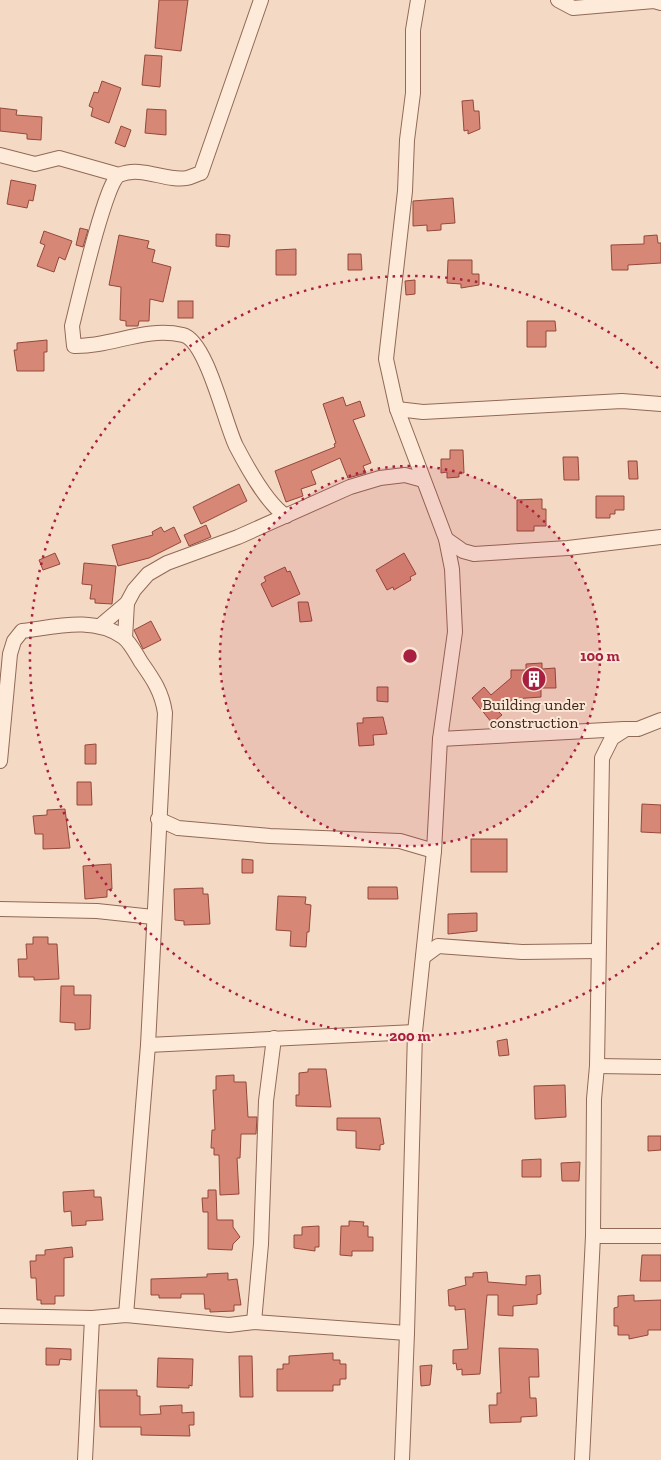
<svg xmlns="http://www.w3.org/2000/svg" width="661" height="1460" font-family="'Zilla Slab',serif">
	<style>
		.building { fill: #d78775; stroke: #94483a }
		.lines { fill: none; stroke-linecap: round; stroke-linejoin: round }
		.minor-casing { stroke: #916957; stroke-width: 16 }
		.minor { stroke: #fdead9; stroke-width: 14 }
		.ring { fill: none; stroke: #a91f40; stroke-width: 2.5; stroke-dasharray: 2.5 5 }
		.labels { text-anchor: middle; dominant-baseline: central; stroke-width: 4; stroke-linejoin: round; paint-order: stroke }
		.poi-label { font-size: 16px; fill: #40261d; stroke: #fae7d5 }
		.centre { fill: #a91f40; stroke: #fae7d5; stroke-width: 2.5 }
		.ring-label { font-size: 15px; text-anchor: middle; font-weight: bold; fill: #a91f40; stroke: #fae7d5; stroke-width: 4; stroke-linejoin: round; paint-order: stroke }
	</style>
	<rect width="100%" height="100%" fill="#f4dac4"/>
	<g class="building">
		<polygon points="159,0 188,0 181,51 155,48"/>
		<polygon points="145,55 162,56 160,87 142,85"/>
		<polygon points="102,81 121,88 109,123 91,116 93,108 89,106 94,92 98,93"/>
		<polygon points="473,100 474,111 479,111 480,129 468,134 468,130 464,131 462,101"/>
		<polygon points="0,108 17,110 16,115 42,117 41,140 27,139 27,134 0,131"/>
		<polygon points="147,109 166,110 166,135 145,133"/>
		<polygon points="121,126 131,130 125,147 115,143"/>
		<polygon points="11,180 36,185 33,201 29,200 27,208 7,204"/>
		<polygon points="453,198 455,223 441,224 441,230 427,231 427,225 413,226 413,201"/>
		<polygon points="80,228 88,230 83,247 76,245"/>
		<polygon points="44,231 72,241 65,260 59,257 54,272 37,266 45,245 40,243"/>
		<polygon points="216,234 230,235 229,247 216,246"/>
		<polygon points="119,235 149,241 147,248 155,250 152,262 171,267 163,302 150,299 149,321 139,321 138,326 126,326 126,321 120,320 121,287 109,285"/>
		<polygon points="657,235 658,243 661,243 661,263 628,265 628,270 612,270 611,245 644,244 644,236"/>
		<polygon points="296,249 296,275 276,275 276,250"/>
		<polygon points="348,254 361,254 362,270 348,270"/>
		<polygon points="448,260 472,260 472,274 479,274 479,285 461,288 461,284 447,283"/>
		<polygon points="415,280 415,294 406,295 405,281"/>
		<rect x="178" y="301" width="15" height="17"/>
		<polygon points="527,321 555,321 556,331 546,331 546,347 527,347"/>
		<polygon points="47,340 47,352 44,352 44,371 17,371 14,350 17,350 17,343"/>
		<polygon points="343,397 346,406 360,401 365,416 353,420 371,463 363,466 366,473 348,478 340,458 311,471 316,484 301,489 303,496 286,502 275,471 335,447 334,444 336,443 323,404"/>
		<polygon points="450,450 463,450 464,473 459,473 459,477 447,478 447,472 441,473 441,459 450,459"/>
		<polygon points="563,457 578,457 579,480 564,480"/>
		<polygon points="628,461 637,461 638,479 629,479"/>
		<polygon points="239,484 247,501 201,524 193,507"/>
		<polygon points="596,496 624,496 624,510 615,510 615,514 610,514 610,518 596,518"/>
		<polygon points="542,499 542,509 546,509 546,526 534,526 534,531 517,531 517,500"/>
		<polygon points="206,525 211,537 189,546 184,535"/>
		<polygon points="161,527 164,532 174,527 181,542 149,558 118,566 112,545 153,535 152,532"/>
		<polygon points="55,553 60,564 43,570 39,560"/>
		<polygon points="404,553 416,574 410,577 411,580 394,590 393,587 387,590 376,570"/>
		<polygon points="84,563 116,566 112,604 95,603 95,599 90,599 92,585 82,584"/>
		<polygon points="285,567 287,572 290,571 300,594 272,607 261,584 266,581 264,577"/>
		<polygon points="298,602 308,602 312,621 300,622"/>
		<polygon points="151,621 161,640 143,649 134,630"/>
		<polygon points="542,663 542,669 555,668 556,688 541,688 541,697 513,699 498,711 502,715 492,723 472,698 484,687 491,695 511,678 511,670 526,670 526,664"/>
		<polygon points="377,687 388,687 388,702 377,701"/>
		<polygon points="383,717 387,734 373,735 374,745 359,746 357,723 363,723 363,718"/>
		<polygon points="96,744 96,764 85,764 85,745"/>
		<polygon points="77,782 91,782 92,805 77,805"/>
		<polygon points="642,804 661,805 661,833 641,832"/>
		<polygon points="65,809 70,848 43,849 43,834 35,834 33,816 47,815 47,810"/>
		<rect x="471" y="839" width="36" height="33"/>
		<polygon points="242,859 253,860 253,873 242,873"/>
		<polygon points="111,864 112,889 107,890 107,897 85,899 83,866"/>
		<polygon points="368,887 397,887 398,899 368,899"/>
		<polygon points="203,888 203,894 208,894 210,924 184,925 184,921 175,920 174,889"/>
		<polygon points="278,896 306,897 305,904 311,905 309,932 307,932 306,947 290,946 291,931 276,930"/>
		<polygon points="477,913 477,931 448,934 448,914"/>
		<polygon points="33,937 48,937 48,944 57,944 59,979 34,980 34,977 19,977 18,959 27,959 26,944 33,944"/>
		<polygon points="61,986 74,986 74,995 91,995 90,1029 75,1030 75,1023 60,1022"/>
		<polygon points="507,1039 509,1055 499,1056 497,1041"/>
		<polygon points="308,1069 326,1069 331,1107 296,1106 296,1095 299,1095 299,1073 308,1072"/>
		<polygon points="234,1075 234,1082 246,1082 248,1117 257,1117 256,1134 241,1134 240,1158 237,1158 239,1194 220,1195 219,1155 214,1155 214,1148 211,1148 212,1130 215,1130 213,1090 216,1090 216,1076"/>
		<polygon points="565,1085 566,1117 535,1119 534,1086"/>
		<polygon points="337,1118 380,1118 384,1144 380,1145 380,1150 356,1148 356,1131 337,1130"/>
		<polygon points="648,1136 661,1136 661,1150 648,1151"/>
		<polygon points="541,1159 541,1177 522,1177 522,1160"/>
		<polygon points="580,1162 579,1181 562,1181 561,1163"/>
		<polygon points="94,1190 94,1197 101,1197 103,1220 86,1221 86,1225 72,1226 71,1211 64,1212 63,1192"/>
		<polygon points="208,1190 216,1190 217,1220 233,1220 233,1227 240,1237 233,1244 232,1250 208,1249 208,1212 203,1212 202,1198 208,1198"/>
		<polygon points="349,1221 364,1222 363,1226 368,1226 368,1237 373,1237 373,1251 352,1251 352,1256 340,1255 341,1226 349,1226"/>
		<polygon points="319,1226 319,1247 315,1247 315,1251 294,1248 294,1235 302,1235 302,1227"/>
		<polygon points="72,1247 73,1257 64,1258 64,1296 55,1296 55,1304 41,1304 41,1300 37,1300 36,1278 31,1278 30,1261 36,1261 36,1255 45,1255 45,1250"/>
		<polygon points="642,1255 661,1255 661,1281 640,1281"/>
		<polygon points="487,1272 488,1282 526,1285 526,1276 540,1275 541,1294 537,1295 537,1304 513,1306 513,1316 498,1315 498,1295 487,1295 480,1374 462,1375 462,1369 457,1370 456,1363 453,1364 453,1350 468,1349 465,1309 455,1310 455,1306 449,1306 448,1290 466,1285 465,1277 473,1277 473,1273"/>
		<polygon points="228,1273 228,1280 237,1279 241,1305 234,1305 234,1311 210,1312 210,1309 205,1309 204,1294 181,1294 181,1298 159,1298 159,1295 151,1295 151,1279 207,1277 207,1274"/>
		<polygon points="634,1295 634,1301 661,1300 661,1330 648,1330 648,1335 629,1339 629,1335 618,1335 618,1326 614,1326 614,1308 618,1307 618,1296"/>
		<polygon points="46,1348 71,1349 71,1360 60,1359 59,1365 46,1365"/>
		<polygon points="499,1348 538,1349 539,1377 529,1377 530,1398 536,1398 537,1416 521,1417 521,1422 490,1423 489,1405 497,1405 497,1393 501,1393"/>
		<polygon points="333,1353 333,1360 340,1360 340,1364 346,1364 346,1379 340,1379 340,1385 333,1385 333,1391 277,1391 277,1369 283,1369 283,1364 289,1364 289,1356"/>
		<polygon points="239,1356 252,1356 253,1397 240,1397"/>
		<polygon points="158,1358 193,1359 192,1386 189,1385 189,1388 157,1387"/>
		<polygon points="432,1365 430,1385 421,1386 420,1366"/>
		<polygon points="99,1390 137,1390 137,1396 140,1396 140,1415 161,1414 160,1406 182,1405 182,1413 194,1412 194,1425 189,1425 190,1436 141,1435 141,1427 100,1427"/>
	</g>
	<g class="lines">
		<defs>
			<g id="minor">
				<path d="M261,0l-60,173c-4,1 -9,4 -14,5 -21,4 -45,-13 -68,-3 -13,5 -42,131 -47,151l2,20c38,1 71,-20 109,-11 24,6 42,89 53,111 11,21 31,58 50,70"/>
				<polyline points="558,0 573,8 654,1 661,3"/>
				<polyline points="0,155 35,164 59,158 119,175"/>
				<polyline points="397,409 423,412 622,401 661,404"/>
				<polyline points="446,539 463,551 474,554 568,548 661,537"/>
				<polyline points="101,625 127,603 134,590 148,574 167,563 238,537 350,487 380,478 405,475 423,480"/>
				<polyline points="125,638 127,603"/>
				<polyline points="440,739 624,729"/>
				<path d="M0,761l10,-107 4,-13 8,-10c33,-4 71,-15 101,6 7,5 13,17 18,25 12,17 21,30 24,51l-17,332 -22,270"/>
				<polyline points="158,819 178,828 270,836 400,841 434,851"/>
				<polyline points="0,909 97,911 153,917"/>
				<polyline points="423,957 438,946 522,952 598,951"/>
				<polyline points="148,1045 415,1032"/>
				<polyline points="597,1066 661,1067"/>
				<polyline points="593,1236 661,1236"/>
				<polyline points="0,1316 92,1318 126,1315 229,1325 254,1322 407,1333"/>
				<polyline points="254,1322 261,1244 266,1101 274,1038"/>
				<polyline points="85,1460 92,1318"/>
				<polyline points="402,1460 407,1333 415,1032 434,851 440,739 455,632 452,569 446,539 397,409 386,359 405,191 407,140 413,93 413,30 418,0"/>
				<polyline points="582,1460 593,1236 594,1099 597,1066 602,758 612,738 626,729 638,729 661,720"/>
			</g>
		</defs>
		<use href="#minor" class="minor-casing"/>
		<use href="#minor" class="minor"/>
	</g>
	<circle cx="410" cy="656" r="190" fill="#a91f40" fill-opacity=".12"/>
	<g class="ring">
		<circle cx="410" cy="656" r="190"/>
		<path d="M659 943A380 380 0 1 1 659 369"/>
	</g>
	<defs>
		<symbol id="building-disc" viewBox="-11 -11 22 22"><circle r="9.5" fill="#a91f40" stroke="#fae7d5"/><path d="M-4-6H4V6H1V3H-1V6H-4ZM-2.5-4.3h1.7v1.8h-1.7ZM.8-4.3h1.7v1.8H.8ZM-2.5-1h1.7V.8h-1.7ZM.8-1h1.7V.8H.8Z" fill="#fff"/></symbol>
	</defs>
	<g fill-rule="evenodd">
		<use href="#building-disc" x="520" y="665" width="28" height="28"/>
	</g>
	<g class="labels">
		<g class="poi-label">
			<text x="534" y="704">Building under<tspan x="534" dy="18">construction</tspan></text>
		</g>
	</g>
	<circle cx="410" cy="656" r="8" class="centre"/>
	<g class="ring-label">
		<text x="600" y="661">100 m</text>
		<text x="410" y="1041">200 m</text>
	</g>
</svg>
